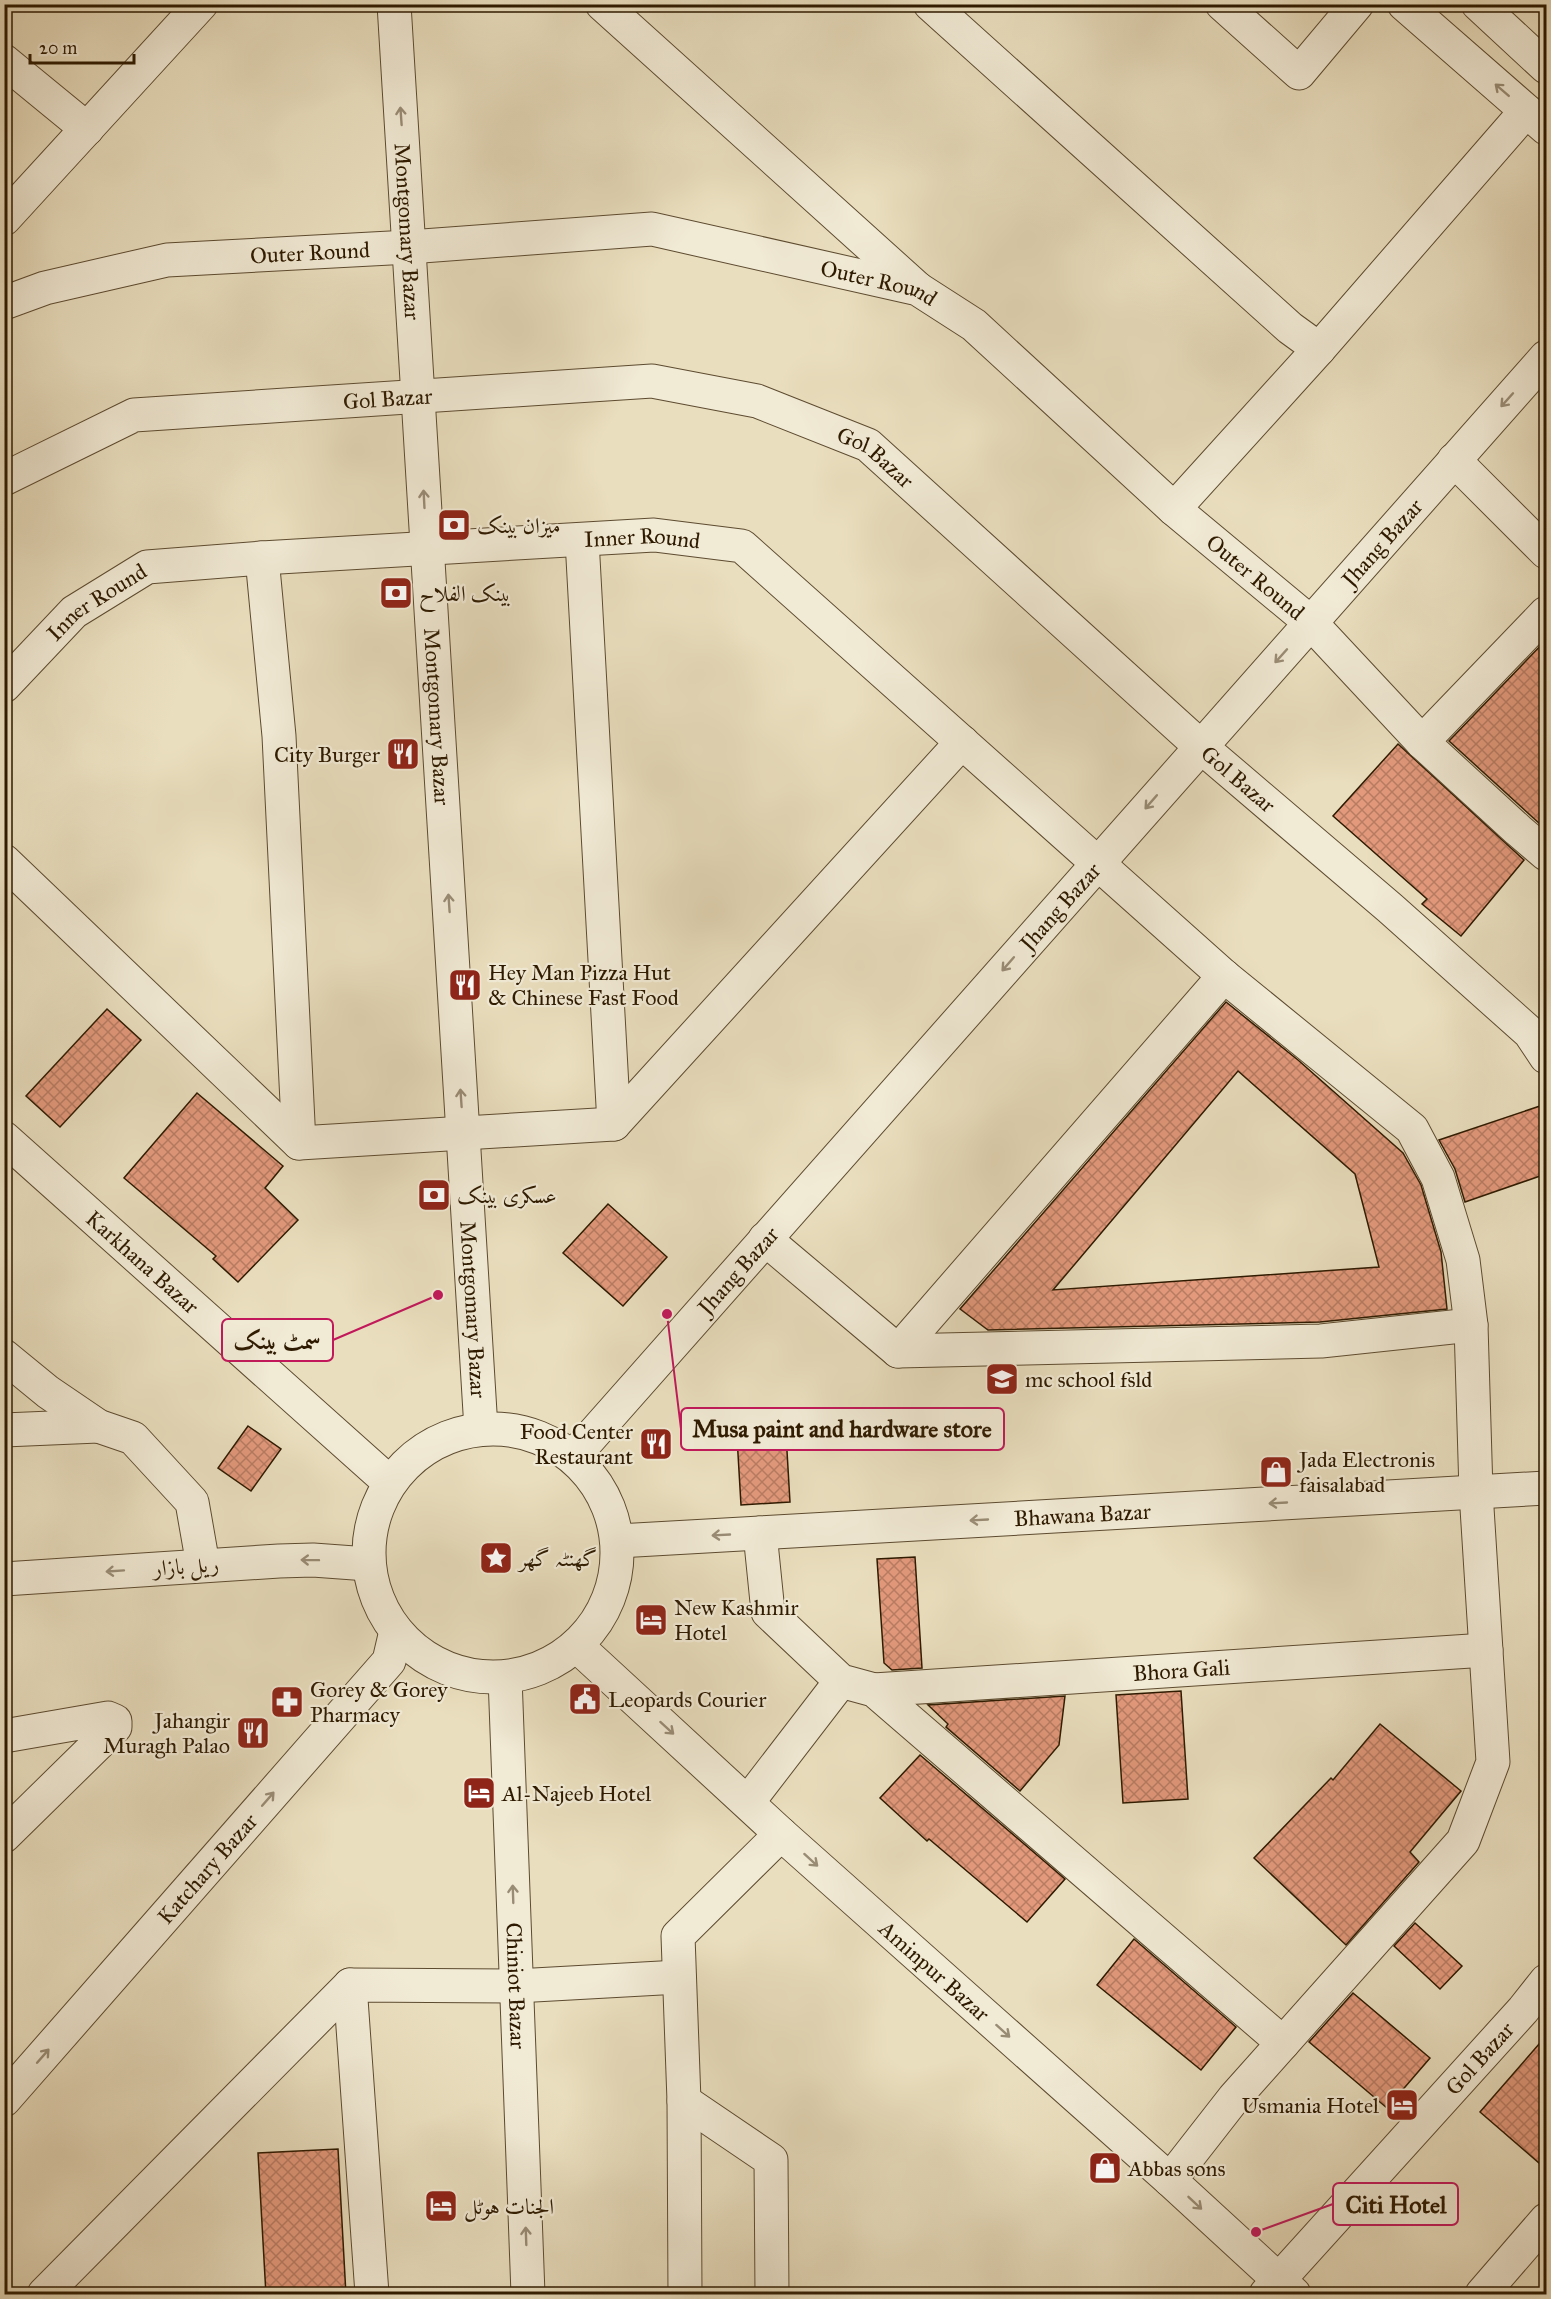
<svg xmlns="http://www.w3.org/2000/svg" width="1551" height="2299" font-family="'IM FELL Great Primer',Amiri,serif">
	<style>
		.building { fill: url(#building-cross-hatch); stroke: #2e1a00; stroke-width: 1.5; fill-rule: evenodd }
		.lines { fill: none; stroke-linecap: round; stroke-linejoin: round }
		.minor-casing { stroke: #5d4b30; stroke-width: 35 }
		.tertiary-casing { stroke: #5d4b30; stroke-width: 35 }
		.minor { stroke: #f1ead5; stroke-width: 33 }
		.tertiary { stroke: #f1ead5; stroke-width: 33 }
		.oneway { stroke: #998c75 }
		.labels { text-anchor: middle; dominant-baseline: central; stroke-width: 4.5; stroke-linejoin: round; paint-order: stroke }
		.street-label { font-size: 22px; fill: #2e1a00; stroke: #f1ead5 }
		.poi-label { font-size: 22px; fill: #2e1a00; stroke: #f1ead5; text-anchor: start }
		.leader { fill: none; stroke: #c2185b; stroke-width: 2 }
		.callout-dot { fill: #c2185b; stroke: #f1ead5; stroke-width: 2 }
		.callout { fill: #f1ead5; stroke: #c2185b; stroke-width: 2 }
		.callout-label { font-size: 24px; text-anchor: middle; font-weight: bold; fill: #2e1a00 }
	</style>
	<defs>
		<pattern id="building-cross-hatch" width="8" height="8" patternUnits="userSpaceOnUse" patternTransform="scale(1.5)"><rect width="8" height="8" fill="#e3997c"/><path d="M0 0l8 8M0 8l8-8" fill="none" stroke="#b87c63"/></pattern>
	</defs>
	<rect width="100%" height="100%" fill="#e9debe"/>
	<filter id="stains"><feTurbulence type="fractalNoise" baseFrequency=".00333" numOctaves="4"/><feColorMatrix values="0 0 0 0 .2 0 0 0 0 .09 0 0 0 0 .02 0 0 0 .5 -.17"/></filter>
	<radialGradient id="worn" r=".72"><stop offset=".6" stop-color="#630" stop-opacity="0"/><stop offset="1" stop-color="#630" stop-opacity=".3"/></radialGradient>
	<g class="building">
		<polygon points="1546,640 1546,817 1540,824 1449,741"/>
		<polygon points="1398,744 1524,860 1461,936 1422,904 1427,899 1333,816"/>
		<path d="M1226,1002l72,58 105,93 18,32 20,67 6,57 -127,13 -332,8 -28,-21zM1238,1071l117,103 24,93 -326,23z"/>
		<polygon points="107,1009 141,1040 60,1127 26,1096"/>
		<polygon points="197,1093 283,1166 265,1188 298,1220 238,1282 213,1259 216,1256 124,1178"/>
		<polygon points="1540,1106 1546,1125 1546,1174 1465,1202 1455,1169 1439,1140"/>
		<polygon points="608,1204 667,1257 623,1306 563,1253"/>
		<polygon points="248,1426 281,1449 251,1491 218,1468"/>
		<polygon points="786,1434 790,1502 741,1505 737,1437"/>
		<polygon points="915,1557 922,1668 892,1670 884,1663 877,1559"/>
		<polygon points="1181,1691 1188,1799 1123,1803 1116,1695"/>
		<polygon points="1065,1696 1059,1745 1020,1791 946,1727 948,1724 928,1705"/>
		<polygon points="1380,1724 1461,1791 1410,1852 1419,1862 1346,1945 1254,1858 1331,1778 1333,1780"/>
		<polygon points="920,1755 1065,1879 1027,1922 929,1839 927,1841 880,1798"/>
		<polygon points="1415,1923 1462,1966 1440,1989 1394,1946"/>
		<polygon points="1134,1939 1236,2027 1201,2070 1097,1985"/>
		<polygon points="1353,1993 1430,2058 1387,2108 1309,2042"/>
		<polygon points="1546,2036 1546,2169 1480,2112"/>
		<polygon points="338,2149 346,2295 266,2295 258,2153"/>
	</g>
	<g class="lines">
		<defs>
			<g id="minor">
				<polyline points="602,4 917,288"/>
				<polyline points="930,4 1290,328 1319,349"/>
				<polyline points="1222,4 1299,73 1357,4"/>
				<polyline points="4,61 87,129"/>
				<polyline points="4,219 201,4"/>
				<path id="s1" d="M4,303l41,-15 122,-28 242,-13 243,-18 266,60 56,36 200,184 136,113 112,120 96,88 28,24"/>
				<polyline points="1454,460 1546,552"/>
				<path id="s2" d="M4,479l130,-64 518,-34 105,20 111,44 332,301 190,162 140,125 16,24"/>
				<polyline points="1174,509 1319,349 1526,111"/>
				<polyline points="582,540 614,1124"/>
				<polyline points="262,558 279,736 299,1143"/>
				<path id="s3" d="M4,686l70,-74 73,-45 115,-9 392,-23 88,11 482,430 188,153 26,49 25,82 8,65 5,167 17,270 -30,79 -229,257 -64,82"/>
				<polyline points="1422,742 1546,613"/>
				<polyline points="4,861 299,1143 614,1124 962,742"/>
				<polyline points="765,1239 898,1351 1321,1341 1471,1325"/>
				<polyline points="898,1351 1224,976"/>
				<polyline points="4,1356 48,1392 98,1426 133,1438 192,1502 203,1565"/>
				<polyline points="4,1430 98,1426"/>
				<polyline points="760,1533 768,1612 841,1681 874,1690 1283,2043"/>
				<path id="s4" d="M874,1690l612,-40"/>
				<polyline points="4,1736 108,1718 115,1721 115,1727 4,1836"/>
				<polyline points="748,1802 841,1681"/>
				<polyline points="350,1985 372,2294"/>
				<polyline points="684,2101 771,2160 772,2294"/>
				<polyline points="44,2294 350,1985 516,1986 679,1977"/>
				<polyline points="685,2294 684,2101 678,1936 781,1834"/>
				<path id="s5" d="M1266,2294l257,-284 23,-29"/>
				<polyline points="1482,2294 1546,2220"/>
			</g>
			<g id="tertiary">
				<path id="s6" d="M394,4l87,1425"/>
				<polyline points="1404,4 1546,128"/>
				<polyline points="1478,4 1546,67"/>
				<path id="s7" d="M4,1138l385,344"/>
				<circle cx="493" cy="1553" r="124"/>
				<path id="s8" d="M573,1457l973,-1100"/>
				<path id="s9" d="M618,1541l928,-53"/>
				<polyline points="4,1579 279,1561 313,1560 368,1564"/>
				<path id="s10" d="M577,1646l204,188 389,346 124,114"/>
				<path id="s11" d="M505,1677l23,617"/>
				<path id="s12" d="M4,2100l385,-439 7,-30"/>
			</g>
		</defs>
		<use href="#minor" class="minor-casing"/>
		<use href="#tertiary" class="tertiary-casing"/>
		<use href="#minor" class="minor"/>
		<use href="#tertiary" class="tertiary"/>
	</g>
	<defs><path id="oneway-shaft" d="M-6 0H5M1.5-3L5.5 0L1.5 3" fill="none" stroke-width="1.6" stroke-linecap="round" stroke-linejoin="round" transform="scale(1.5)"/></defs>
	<g class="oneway">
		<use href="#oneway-shaft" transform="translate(1502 90) rotate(-139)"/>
		<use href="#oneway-shaft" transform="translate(401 116) rotate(-94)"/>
		<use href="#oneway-shaft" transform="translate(1507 400) rotate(132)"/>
		<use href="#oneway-shaft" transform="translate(424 499) rotate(-93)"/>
		<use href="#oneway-shaft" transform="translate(1281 656) rotate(132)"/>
		<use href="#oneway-shaft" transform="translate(1151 802) rotate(131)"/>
		<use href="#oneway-shaft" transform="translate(449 903) rotate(-94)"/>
		<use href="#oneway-shaft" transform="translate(1008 964) rotate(131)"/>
		<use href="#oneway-shaft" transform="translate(461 1098) rotate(-94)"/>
		<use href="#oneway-shaft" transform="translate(1278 1503) rotate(177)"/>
		<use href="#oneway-shaft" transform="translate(979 1520) rotate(177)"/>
		<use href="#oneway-shaft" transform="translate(721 1535) rotate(177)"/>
		<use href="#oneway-shaft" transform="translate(310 1560) rotate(-179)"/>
		<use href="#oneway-shaft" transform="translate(115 1571) rotate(176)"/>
		<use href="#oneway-shaft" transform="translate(667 1728) rotate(42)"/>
		<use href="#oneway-shaft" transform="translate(268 1799) rotate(-49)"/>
		<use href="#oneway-shaft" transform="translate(811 1860) rotate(42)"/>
		<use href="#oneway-shaft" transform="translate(513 1894) rotate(-92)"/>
		<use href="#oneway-shaft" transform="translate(1003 2031) rotate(42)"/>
		<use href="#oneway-shaft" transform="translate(43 2056) rotate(-49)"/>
		<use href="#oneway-shaft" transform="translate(1195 2203) rotate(43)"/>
		<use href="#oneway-shaft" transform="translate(526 2236) rotate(-92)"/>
	</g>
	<defs>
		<symbol id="bank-square" viewBox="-11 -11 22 22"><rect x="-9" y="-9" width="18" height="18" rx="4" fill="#8f2418" stroke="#f1ead5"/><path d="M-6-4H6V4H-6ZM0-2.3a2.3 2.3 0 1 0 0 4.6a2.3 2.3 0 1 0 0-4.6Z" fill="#fff"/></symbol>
		<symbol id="restaurant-square" viewBox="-11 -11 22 22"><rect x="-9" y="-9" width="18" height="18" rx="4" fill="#8f2418" stroke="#f1ead5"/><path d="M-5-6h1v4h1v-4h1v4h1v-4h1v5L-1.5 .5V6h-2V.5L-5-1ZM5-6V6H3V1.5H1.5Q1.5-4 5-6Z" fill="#fff"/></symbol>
		<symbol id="school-square" viewBox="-11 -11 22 22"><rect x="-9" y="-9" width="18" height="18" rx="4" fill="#8f2418" stroke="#f1ead5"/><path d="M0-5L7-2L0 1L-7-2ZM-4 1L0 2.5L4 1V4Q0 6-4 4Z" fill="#fff"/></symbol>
		<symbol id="shop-square" viewBox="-11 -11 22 22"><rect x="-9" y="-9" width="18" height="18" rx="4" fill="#8f2418" stroke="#f1ead5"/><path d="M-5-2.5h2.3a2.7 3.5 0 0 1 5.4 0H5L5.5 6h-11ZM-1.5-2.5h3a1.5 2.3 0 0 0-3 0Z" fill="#fff"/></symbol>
		<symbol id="sight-square" viewBox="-11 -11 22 22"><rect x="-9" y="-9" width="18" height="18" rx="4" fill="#8f2418" stroke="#f1ead5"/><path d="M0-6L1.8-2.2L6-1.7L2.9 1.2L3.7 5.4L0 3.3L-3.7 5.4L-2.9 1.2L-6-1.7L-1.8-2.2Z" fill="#fff"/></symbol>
		<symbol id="hotel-square" viewBox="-11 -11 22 22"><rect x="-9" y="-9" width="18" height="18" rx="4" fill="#8f2418" stroke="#f1ead5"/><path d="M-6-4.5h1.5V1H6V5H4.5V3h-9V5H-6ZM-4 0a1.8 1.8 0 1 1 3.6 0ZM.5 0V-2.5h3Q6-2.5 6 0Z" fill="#fff"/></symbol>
		<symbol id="civic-square" viewBox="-11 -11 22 22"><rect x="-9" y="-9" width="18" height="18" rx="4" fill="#8f2418" stroke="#f1ead5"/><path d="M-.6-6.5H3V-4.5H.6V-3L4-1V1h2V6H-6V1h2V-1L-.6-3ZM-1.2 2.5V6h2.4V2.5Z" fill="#fff"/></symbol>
		<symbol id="pharmacy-square" viewBox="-11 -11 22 22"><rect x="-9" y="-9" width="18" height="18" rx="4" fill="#8f2418" stroke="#f1ead5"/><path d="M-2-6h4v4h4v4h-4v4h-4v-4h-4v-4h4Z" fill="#fff"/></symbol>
	</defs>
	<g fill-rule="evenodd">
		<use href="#bank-square" x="435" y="506" width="38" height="38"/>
		<use href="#bank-square" x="377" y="574" width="38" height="38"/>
		<use href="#restaurant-square" x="384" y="735" width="38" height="38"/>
		<use href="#restaurant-square" x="446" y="966" width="38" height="38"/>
		<use href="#bank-square" x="415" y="1176" width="38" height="38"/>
		<use href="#school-square" x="983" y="1360" width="38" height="38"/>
		<use href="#restaurant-square" x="637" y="1425" width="38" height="38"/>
		<use href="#shop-square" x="1257" y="1453" width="38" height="38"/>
		<use href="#sight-square" x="477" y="1539" width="38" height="38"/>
		<use href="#hotel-square" x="632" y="1601" width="38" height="38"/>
		<use href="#civic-square" x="566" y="1680" width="38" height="38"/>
		<use href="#pharmacy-square" x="268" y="1683" width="38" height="38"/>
		<use href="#restaurant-square" x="234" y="1714" width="38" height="38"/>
		<use href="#hotel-square" x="460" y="1774" width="38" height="38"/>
		<use href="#hotel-square" x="1383" y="2086" width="38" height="38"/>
		<use href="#shop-square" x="1086" y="2149" width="38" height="38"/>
		<use href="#hotel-square" x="422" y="2187" width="38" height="38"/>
	</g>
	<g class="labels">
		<g class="street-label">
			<text stroke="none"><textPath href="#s6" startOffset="228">Montgomary Bazar</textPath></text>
			<text stroke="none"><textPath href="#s1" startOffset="312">Outer Round</textPath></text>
			<text stroke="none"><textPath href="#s1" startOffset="888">Outer Round</textPath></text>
			<text stroke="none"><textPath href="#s2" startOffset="399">Gol Bazar</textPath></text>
			<text stroke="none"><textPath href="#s2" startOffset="903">Gol Bazar</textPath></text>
			<text stroke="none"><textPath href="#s3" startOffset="684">Inner Round</textPath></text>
			<text stroke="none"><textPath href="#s8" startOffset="1221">Jhang Bazar</textPath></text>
			<text stroke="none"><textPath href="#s1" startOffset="1372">Outer Round</textPath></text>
			<text stroke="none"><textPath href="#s3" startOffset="126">Inner Round</textPath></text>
			<text stroke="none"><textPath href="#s6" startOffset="714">Montgomary Bazar</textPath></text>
			<text stroke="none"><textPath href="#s2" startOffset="1389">Gol Bazar</textPath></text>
			<text stroke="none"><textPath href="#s8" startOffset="735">Jhang Bazar</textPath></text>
			<text stroke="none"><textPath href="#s7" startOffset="186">Karkhana Bazar</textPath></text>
			<text stroke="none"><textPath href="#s8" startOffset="249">Jhang Bazar</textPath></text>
			<text stroke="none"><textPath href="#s6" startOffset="1308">Montgomary Bazar</textPath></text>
			<text stroke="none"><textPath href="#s9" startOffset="465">Bhawana Bazar</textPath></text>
			<text transform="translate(186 1566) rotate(-4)">ریل بازار</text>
			<text stroke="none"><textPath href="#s4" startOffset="308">Bhora Gali</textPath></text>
			<text stroke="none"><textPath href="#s12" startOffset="308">Katchary Bazar</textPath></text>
			<text stroke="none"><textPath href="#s10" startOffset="483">Aminpur Bazar</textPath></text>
			<text stroke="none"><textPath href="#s11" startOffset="309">Chiniot Bazar</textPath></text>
			<text stroke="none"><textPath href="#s5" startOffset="318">Gol Bazar</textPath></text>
		</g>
		<g class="poi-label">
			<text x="477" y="525">میزان بینک</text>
			<text x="419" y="593">بینک الفلاح</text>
			<text x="380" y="754" text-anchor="end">City Burger</text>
			<text x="488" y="972">Hey Man Pizza Hut<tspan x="488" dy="25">&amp; Chinese Fast Food</tspan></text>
			<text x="457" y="1195">عسکری بینک</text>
			<text x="1025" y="1379">mc school fsld</text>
			<text x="633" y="1431" text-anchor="end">Food Center<tspan x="633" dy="25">Restaurant</tspan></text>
			<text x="1299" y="1459">Jada Electronis<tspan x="1299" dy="25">faisalabad</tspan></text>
			<text x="519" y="1558">گھنٹہ گھر</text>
			<text x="674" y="1607">New Kashmir<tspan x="674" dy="25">Hotel</tspan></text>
			<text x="310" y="1689">Gorey &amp; Gorey<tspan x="310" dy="25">Pharmacy</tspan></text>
			<text x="608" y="1699">Leopards Courier</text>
			<text x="230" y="1720" text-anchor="end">Jahangir<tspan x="230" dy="25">Muragh Palao</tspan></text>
			<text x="502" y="1793">Al-Najeeb Hotel</text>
			<text x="1379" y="2105" text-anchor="end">Usmania Hotel</text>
			<text x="1128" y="2168">Abbas sons</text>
			<text x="464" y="2206">الجنات ہوٹل</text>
		</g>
	</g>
	<path class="leader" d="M438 1295L333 1340M667 1314L681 1429M1256 2232L1333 2204"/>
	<g class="callout-dot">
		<circle cx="438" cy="1295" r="6"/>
		<circle cx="667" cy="1314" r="6"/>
		<circle cx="1256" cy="2232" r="6"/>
	</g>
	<g class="callout">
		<rect x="222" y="1319" width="111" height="42" rx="6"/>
		<rect x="681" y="1408" width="323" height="42" rx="6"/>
		<rect x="1333" y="2183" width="125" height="42" rx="6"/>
	</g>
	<g class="callout-label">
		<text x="277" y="1349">سمٹ بینک</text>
		<text x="842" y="1437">Musa paint and hardware store</text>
		<text x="1396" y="2213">Citi Hotel</text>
	</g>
	<rect width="1551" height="2299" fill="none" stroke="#e9debe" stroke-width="24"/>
	<rect x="6" y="6" width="1539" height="2287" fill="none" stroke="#2e1a00" stroke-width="3"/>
	<rect x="12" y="12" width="1527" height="2275" fill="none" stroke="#2e1a00" stroke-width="1.5"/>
	<path d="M30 54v9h104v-9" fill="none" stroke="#2e1a00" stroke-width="3"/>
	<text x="39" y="54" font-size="18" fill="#2e1a00" stroke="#f1ead5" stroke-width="4.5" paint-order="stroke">20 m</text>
	<rect width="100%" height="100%" filter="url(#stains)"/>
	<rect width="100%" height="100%" fill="url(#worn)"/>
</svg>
